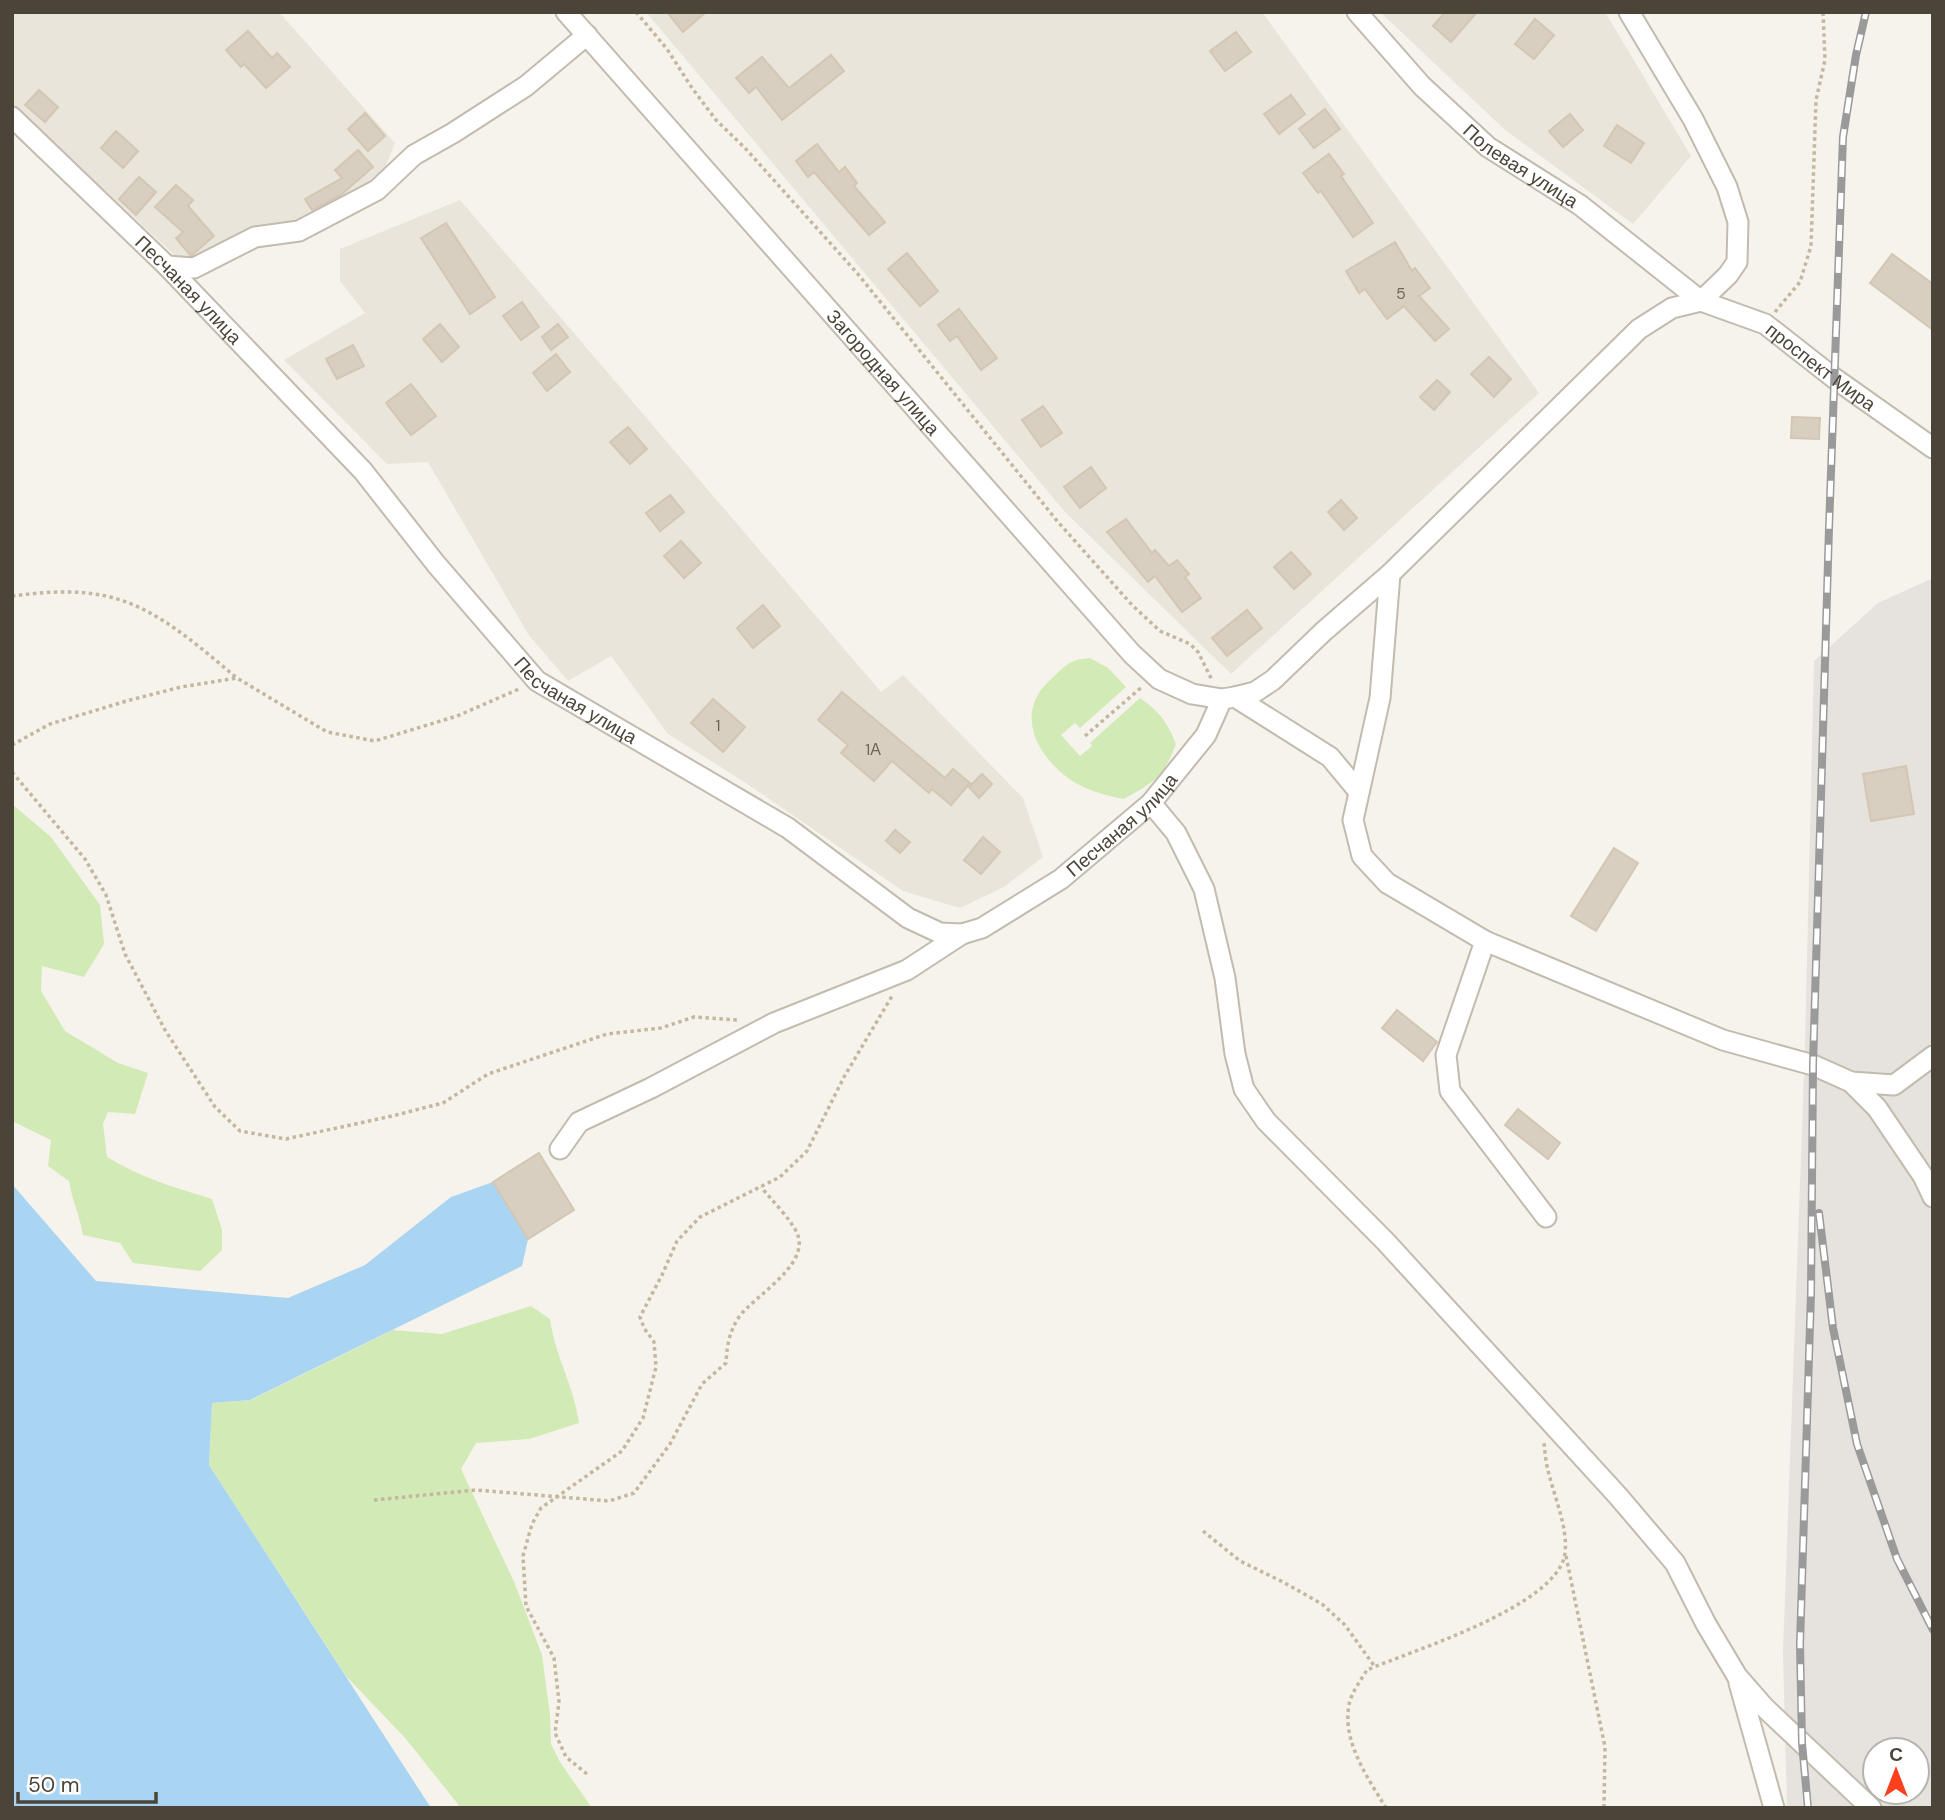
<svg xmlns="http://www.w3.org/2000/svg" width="1945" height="1820" font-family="'DM Sans',sans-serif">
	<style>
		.residential { fill: #eae5da }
		.industrial { fill: #e6e2dd; fill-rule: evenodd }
		.green { fill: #d2eab5 }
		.water { fill: #a9d4f2 }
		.building { fill: #d8cfc1; stroke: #d3c7b4; stroke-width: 2 }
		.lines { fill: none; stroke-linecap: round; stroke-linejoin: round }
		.minor-casing { stroke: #c2bbae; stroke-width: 23 }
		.path { stroke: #c4b79f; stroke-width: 3.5; stroke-dasharray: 3.5 3.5; stroke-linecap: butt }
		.minor { stroke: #fff; stroke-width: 19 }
		.rail-casing { stroke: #9a9a9a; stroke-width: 8 }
		.rail { stroke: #fff; stroke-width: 5; stroke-dasharray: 16; stroke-linecap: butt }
		.labels { text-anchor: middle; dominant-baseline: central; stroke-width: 5; stroke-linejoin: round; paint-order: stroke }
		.number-label { font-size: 16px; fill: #6e675b }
		.street-label { font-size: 19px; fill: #4b4439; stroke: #fff }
	</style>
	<rect width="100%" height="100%" fill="#f6f3ec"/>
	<g class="residential">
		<polygon points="12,12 279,12 395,143 380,180 299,227 183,263 12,104"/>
		<polygon points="646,12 1262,12 1539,393 1231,674 1065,512"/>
		<polygon points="1380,12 1605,12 1691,156 1633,224 1504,129"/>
		<polygon points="460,200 881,692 903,675 1023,798 1043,857 1004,887 960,908 903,891 746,783 668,734 611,656 568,681 528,634 428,462 387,464 284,360 365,313 340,281 340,249"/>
	</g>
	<path class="industrial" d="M1933,578v1230h-146l-4,-156 22,-606 9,-385 64,-58zM1875,1750h42v42h-42z"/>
	<g class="green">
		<path d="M1090,658l18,10 18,19 -46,41 -5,-5 -14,12 19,21 12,-10 -2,-3 50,-45c19,13 28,25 36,46 -13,34 -22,38 -52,55 -20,-4 -40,-9 -56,-21 -32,-24 -53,-65 -19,-97 17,-15 18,-21 41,-23z"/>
		<path d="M12,804l39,33 49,68 4,39 -20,33 -42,-11 -1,25 24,40 53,32 30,10 -13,41 -27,-2 -5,12 4,33c33,20 68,31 105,42l10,31v20l-22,21 -67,-8 -13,-20 -37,-8c-3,-19 -11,-35 -14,-54l-21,-15 3,-26 -39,-19z"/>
		<path d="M531,1306l19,13c5,37 24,67 29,104l-50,16 -53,4 -15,26 54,115 27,71 8,60 1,29 9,18 32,46h-131l-55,-69 -60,-63 -137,-211 3,-62 39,-3 142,-70 49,4z"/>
	</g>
	<polygon class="water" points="493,1182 528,1239 522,1266 250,1400 212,1403 209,1465 431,1808 12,1808 12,1184 96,1281 288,1298 365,1265 451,1197"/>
	<g class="building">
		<polygon points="667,12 706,12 683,32"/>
		<polygon points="1445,12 1477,12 1451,42 1433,26"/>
		<polygon points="1535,19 1554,35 1534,59 1515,44"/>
		<polygon points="248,31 272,58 277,53 290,67 266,88 244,64 241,67 226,50"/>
		<polygon points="1236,32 1251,52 1225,71 1210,51"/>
		<polygon points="831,55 844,71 782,120 756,87 749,93 736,78 762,57 789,88"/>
		<polygon points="39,90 58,107 45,122 25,105"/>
		<polygon points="1291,95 1305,114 1279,134 1264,114"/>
		<polygon points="1325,109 1340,129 1314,148 1299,129"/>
		<polygon points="365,113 385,136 368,151 348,129"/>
		<polygon points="1570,114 1583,130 1563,147 1549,131"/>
		<polygon points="1617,125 1644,143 1631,163 1604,146"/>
		<polygon points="116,131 138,151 123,168 101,148"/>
		<polygon points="817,144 839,172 845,167 857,183 854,186 885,222 869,235 814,172 808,177 796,161"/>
		<polygon points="358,150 373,167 341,195 312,210 305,199 342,178 335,170"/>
		<polygon points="1329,154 1344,174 1341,176 1373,223 1353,237 1321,191 1318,193 1303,173"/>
		<polygon points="139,177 156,192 136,215 119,199"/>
		<polygon points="176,185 193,200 188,206 214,236 191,256 176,238 183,232 155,207"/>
		<polygon points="446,223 495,297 470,314 421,238"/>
		<polygon points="1395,242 1412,271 1415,268 1430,288 1419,296 1449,329 1435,341 1404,306 1387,319 1365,289 1359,293 1346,271"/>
		<polygon points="907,253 938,291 920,306 888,269"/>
		<polygon points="1892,254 1933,284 1933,330 1870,283"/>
		<polygon points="522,302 539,327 521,340 503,316"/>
		<polygon points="959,309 997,358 981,370 957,336 950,341 938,325"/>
		<polygon points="440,324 459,347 442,362 423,339"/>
		<polygon points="558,324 568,337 551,350 542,337"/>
		<polygon points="353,345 364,366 337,379 326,359"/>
		<polygon points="556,354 570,372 547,391 533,373"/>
		<polygon points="1489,357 1511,379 1494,397 1471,374"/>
		<polygon points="1437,380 1450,392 1434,410 1420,397"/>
		<polygon points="411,384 436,416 411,435 386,403"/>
		<polygon points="1043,406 1062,433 1041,447 1022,420"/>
		<polygon points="1792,417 1820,418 1819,439 1791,438"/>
		<polygon points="628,427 647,449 630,464 610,442"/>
		<polygon points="1091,467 1106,488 1080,508 1064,487"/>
		<polygon points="670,495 684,512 660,531 646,513"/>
		<polygon points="1341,500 1357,518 1344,530 1328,512"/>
		<polygon points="1126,519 1152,553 1155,550 1169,566 1177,560 1189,574 1185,577 1201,598 1182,612 1155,576 1148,582 1107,532"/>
		<polygon points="681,541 701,563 684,578 664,556"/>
		<polygon points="1291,552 1311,574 1294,589 1274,567"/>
		<polygon points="763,605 780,626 753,648 737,628"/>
		<polygon points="1247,610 1262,628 1227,656 1212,638"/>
		<polygon points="842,692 945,778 953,769 970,783 951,805 932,789 929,793 892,761 874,781 841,753 848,745 818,720"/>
		<polygon points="713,699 745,727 723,752 691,723"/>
		<polygon points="1906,766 1914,814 1871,821 1863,774"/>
		<polygon points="982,774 992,784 979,798 969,787"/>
		<polygon points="895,830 910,842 900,853 886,841"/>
		<polygon points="983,837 1000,852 981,874 964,860"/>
		<polygon points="1614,848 1638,863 1596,931 1571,916"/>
		<polygon points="1397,1010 1437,1042 1423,1061 1382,1028"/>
		<polygon points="1518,1109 1560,1143 1548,1159 1505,1125"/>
		<polygon points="539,1153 574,1210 528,1239 493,1182"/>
	</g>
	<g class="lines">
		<defs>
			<g id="minor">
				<path id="s1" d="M566,12l566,642 27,25 33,15 30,5 13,-2 20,-5 18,-12 51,-49 66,-57 249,-245 33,-21 29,-7 27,-26 9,-13 1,-40 -11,-35 -34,-68 -64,-107"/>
				<path id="s2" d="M1357,12l65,74 66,61 92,58 121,96 64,23 69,54 99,70"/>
				<path id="s3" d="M12,117l155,149 196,205 73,93 101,117 251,147 120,90 32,15 22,1 20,-6 79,-49 90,-76 55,-68 16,-36"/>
				<polyline points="167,266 194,268 255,237 299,231 377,190 414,155 453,133 526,86 587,35"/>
				<polyline points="1390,574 1380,698 1353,820 1362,856 1387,883 1485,941 1723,1040 1813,1065 1851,1082 1877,1108 1923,1176 1933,1197"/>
				<polyline points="1235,697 1330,757 1359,792"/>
				<polyline points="1151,803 1176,833 1204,889 1225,978 1235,1054 1244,1089 1266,1121 1386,1242 1618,1496 1675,1563 1706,1624 1737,1676 1764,1707 1871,1808"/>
				<polyline points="1485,941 1446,1055 1450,1091 1546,1217"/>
				<polyline points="1851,1082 1894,1085 1933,1056"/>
				<polyline points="560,1149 579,1122 651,1088 774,1023 907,970 962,934"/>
				<polyline points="1739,1683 1774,1808"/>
			</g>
		</defs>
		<use href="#minor" class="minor-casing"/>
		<g class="path">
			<polyline points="636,12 667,49 692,88 716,120 745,148 857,273 1058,522 1132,605 1160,631 1190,644 1198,652 1212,680"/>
			<polyline points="1775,312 1800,282 1811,246 1816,100 1825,60 1823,12"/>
			<path d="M12,596c32,-4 66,-7 98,1 49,12 89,50 127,81"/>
			<polyline points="1085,736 1143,686"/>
			<polyline points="12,745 50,724 130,700 181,687 237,678 327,732 375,741 457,716 519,689"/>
			<polyline points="12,772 85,859 106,895 125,954 165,1030 215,1107 240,1131 286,1139 392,1116 443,1103 488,1074 607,1034 661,1028 694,1017 738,1020"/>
			<path d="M374,1500l102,-10 133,11 25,-8 36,-49 32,-60 24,-21c1,-17 3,-31 13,-46 15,-21 72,-52 58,-84 -5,-12 -27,-35 -36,-46"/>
			<polyline points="1203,1531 1240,1561 1283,1582 1322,1604 1345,1625 1375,1667"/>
			<polyline points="1566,1556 1605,1747 1604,1808"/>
			<polyline points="587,1774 566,1757 555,1733 559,1702 554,1658 526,1606 523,1556 532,1524 541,1508 622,1451 643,1418 656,1367 654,1342 644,1328 640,1317 662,1275 677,1241 700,1217 780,1177 807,1151 844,1077 892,996"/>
			<path d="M1386,1808c-18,-30 -44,-66 -37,-103 2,-12 12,-25 18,-35 44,-19 192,-64 198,-117 3,-25 -10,-54 -16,-79 -3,-10 -4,-21 -5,-31"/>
		</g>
		<use href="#minor" class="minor"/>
		<defs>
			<g id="rail">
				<polyline points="1819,1213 1833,1328 1857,1444 1897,1559 1933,1630"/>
				<polyline points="1808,1808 1802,1743 1800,1644 1811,1293 1813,1065 1829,528 1843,137 1856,55 1866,12"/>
			</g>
		</defs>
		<use href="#rail" class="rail-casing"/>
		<use href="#rail" class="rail"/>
	</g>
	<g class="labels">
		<g class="number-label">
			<text x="1401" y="293">5</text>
			<text x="718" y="725">1</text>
			<text x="873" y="749">1А</text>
		</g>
		<g class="street-label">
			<text stroke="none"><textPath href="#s2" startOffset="226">Полевая улица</textPath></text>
			<text stroke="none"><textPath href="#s3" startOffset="247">Песчаная улица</textPath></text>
			<text stroke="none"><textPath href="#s2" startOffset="590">проспект Мира</textPath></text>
			<text stroke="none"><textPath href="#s1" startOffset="480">Загородная улица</textPath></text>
			<text stroke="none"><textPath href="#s3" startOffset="814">Песчаная улица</textPath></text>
			<text stroke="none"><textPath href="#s3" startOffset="1465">Песчаная улица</textPath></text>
		</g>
	</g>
	<rect width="1945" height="1820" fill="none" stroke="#4b4439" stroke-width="28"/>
	<g transform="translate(1896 1771)"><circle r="33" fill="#ffffff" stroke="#b7b4b0" stroke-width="2"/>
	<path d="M0-5L12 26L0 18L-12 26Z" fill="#fc3f1d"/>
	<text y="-10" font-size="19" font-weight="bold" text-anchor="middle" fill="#4b4439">С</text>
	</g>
	<path d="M18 1792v10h138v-10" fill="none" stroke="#4b4439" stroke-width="3.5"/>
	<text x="28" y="1792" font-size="21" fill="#4b4439" stroke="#ffffff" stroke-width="5" paint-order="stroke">50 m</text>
</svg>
